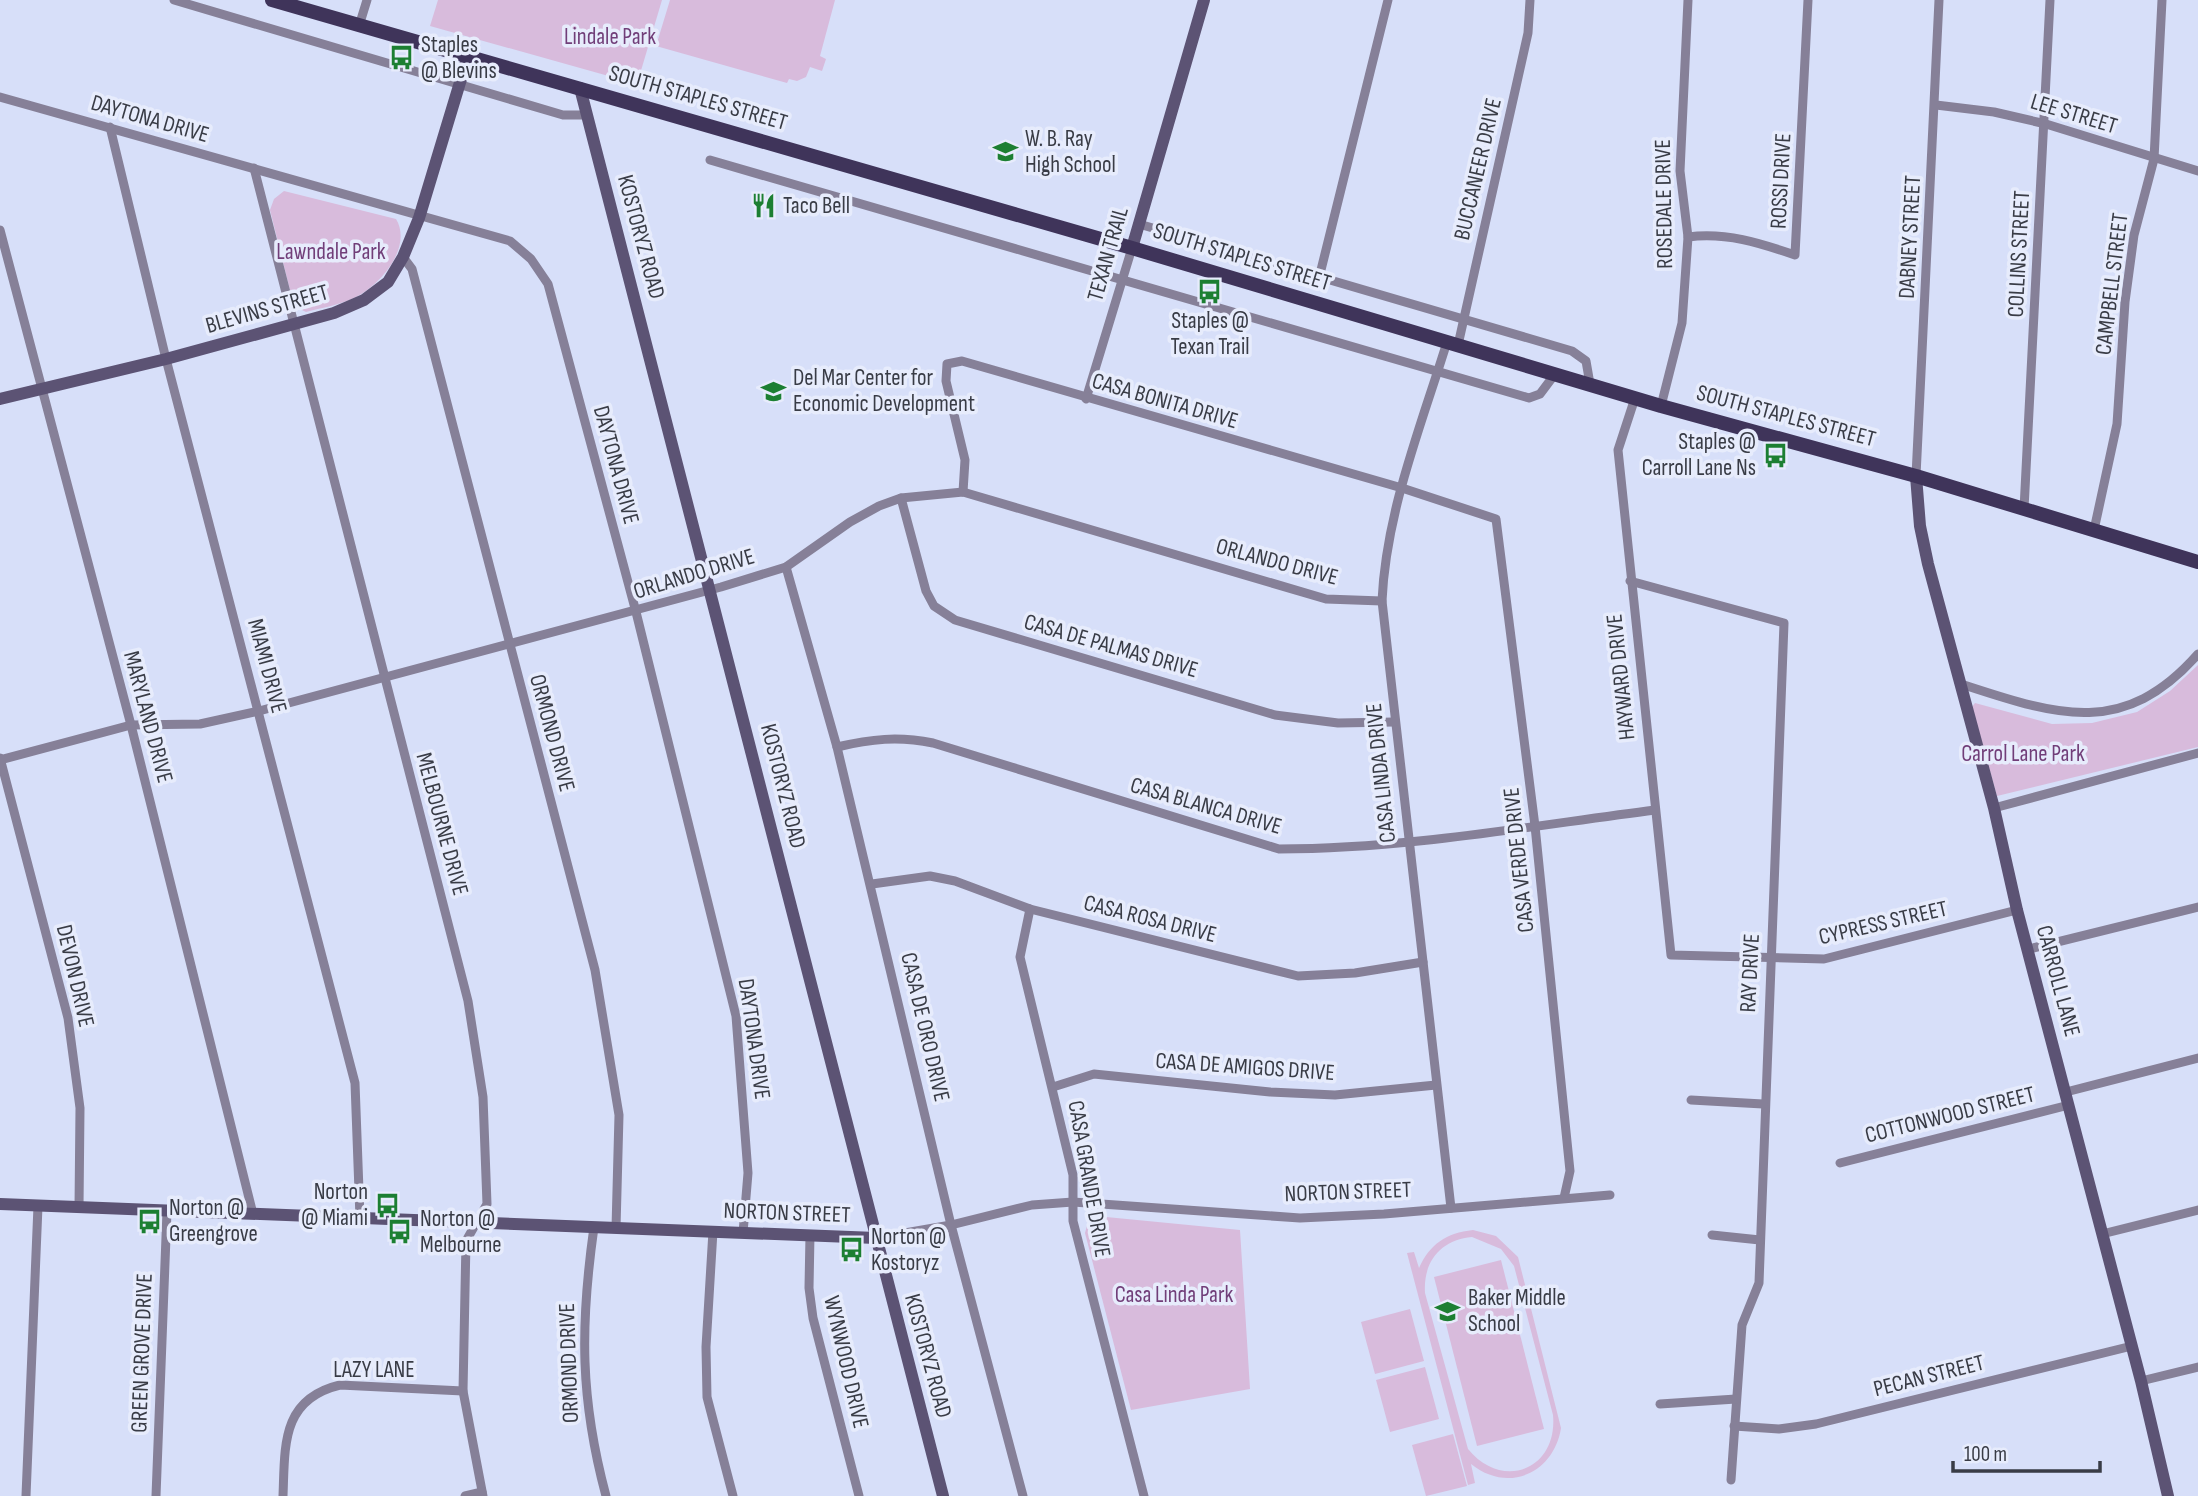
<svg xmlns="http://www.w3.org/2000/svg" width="2198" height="1496" font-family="'Sofia Sans Condensed',sans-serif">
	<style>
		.green { fill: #d8bbdc; fill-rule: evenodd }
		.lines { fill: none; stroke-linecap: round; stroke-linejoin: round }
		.street { stroke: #868098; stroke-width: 9 }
		.secondary { stroke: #5c5374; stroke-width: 12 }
		.primary { stroke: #3f345a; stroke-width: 14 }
		.labels { text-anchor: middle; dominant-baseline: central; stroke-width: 7; stroke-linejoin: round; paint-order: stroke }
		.park-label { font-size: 23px; fill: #713e79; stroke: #e7ecfc }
		.poi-label { font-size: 23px; fill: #393c46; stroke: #e7ecfc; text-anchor: start }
		.street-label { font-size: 23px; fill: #393c46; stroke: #e7ecfc }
	</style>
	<rect width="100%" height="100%" fill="#d7dff9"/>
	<g class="green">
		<polygon points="438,0 662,0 637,84 430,26"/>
		<polygon points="670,0 835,0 820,56 826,59 822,71 810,67 806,77 797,81 789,79 787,83 656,46"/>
		<path d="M284,191l112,28c17,28 -16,67 -42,79 -15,7 -33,10 -48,14l-12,-6 -24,-96 4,-11z"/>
		<polygon points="2198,665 2198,747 1997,796 1972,707 1975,703 2052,724 2092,723 2137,712 2170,691"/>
		<polygon points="1096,1216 1240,1230 1250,1389 1131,1410 1085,1233 1088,1222"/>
		<path d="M1473,1230l23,6 22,21 43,171c-7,45 -53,66 -90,36l4,19 -7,2 -61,-232 7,-1 5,16c11,-24 27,-35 54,-38zM1472,1237l29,12 13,17 39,149c5,55 -51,76 -85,34l-43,-156c-2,-32 16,-53 47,-56z"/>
		<polygon points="1501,1260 1544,1429 1477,1446 1434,1277"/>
		<polygon points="1410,1309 1424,1361 1375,1374 1361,1322"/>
		<polygon points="1425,1367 1439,1419 1390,1432 1376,1380"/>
		<polygon points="1453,1434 1467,1486 1426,1496 1412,1445"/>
	</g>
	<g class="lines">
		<g class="street">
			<polyline points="174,0 563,115 587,115"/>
			<polyline points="359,26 367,0"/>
			<polyline points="0,97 510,241 531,259 548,284 636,612 736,1016 748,1173 743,1233"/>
			<polyline points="1936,105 1994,112 2046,124 2198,171"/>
			<polyline points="110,127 166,359 355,1083 360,1218"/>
			<polyline points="710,160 1529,398 1540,394 1555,374"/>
			<polyline points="254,168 468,1001 483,1097 487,1204 466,1241 463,1391 483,1496"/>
			<polyline points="1139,224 1572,351 1586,361 1590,384"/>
			<polyline points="0,230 131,725 253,1214"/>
			<path d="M1688,237c38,-5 72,6 107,18l13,-255"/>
			<polyline points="403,257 412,269 595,970 619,1115 616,1228"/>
			<polyline points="1319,278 1388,0"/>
			<path d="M1447,342c-26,84 -61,170 -65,259l69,607"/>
			<polyline points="1458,345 1528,33 1530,0"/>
			<polyline points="1635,398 1618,450 1671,955 1824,959 2017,910"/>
			<polyline points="1086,399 1132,248"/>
			<polyline points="1661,406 1682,323 1688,237 1680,171 1688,0"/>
			<polyline points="1916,476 1939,0"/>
			<polyline points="963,492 965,460 946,381 947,364 962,361 1402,488 1496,519 1535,826 1570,1171 1564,1198"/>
			<polyline points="901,498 926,591 934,606 955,620 1275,715 1338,723 1394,722"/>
			<polyline points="2024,509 2050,0"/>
			<polyline points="2094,530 2117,424 2125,302 2134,235 2154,159 2162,0"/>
			<polyline points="786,567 837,747 951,1225 1023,1496"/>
			<polyline points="1630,581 1784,623 1759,1283 1742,1325 1731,1480"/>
			<path d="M1961,684c95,31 162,55 237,-30"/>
			<path d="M837,747c34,-8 61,-11 96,-4l346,106c126,0 251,-23 376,-39"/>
			<polyline points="0,758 68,1018 80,1108 79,1207"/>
			<polyline points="0,760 131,725 200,724 259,711 721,587 786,567 850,522 879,506 901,498 963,492 1326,599 1382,601"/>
			<polyline points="1994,808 2198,753"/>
			<polyline points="872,884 930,876 955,881 1030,909 1298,976 1355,973 1423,962"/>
			<polyline points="1030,909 1020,957 1073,1175 1073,1221 1144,1496"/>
			<polyline points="2029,949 2198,907"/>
			<polyline points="1053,1087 1094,1074 1270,1092 1335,1095 1436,1085"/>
			<polyline points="2066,1092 2198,1058"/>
			<polyline points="1691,1100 1763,1104"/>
			<polyline points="1840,1163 2069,1105"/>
			<path d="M594,1227c-14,99 -14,172 12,269"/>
			<polyline points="713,1231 706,1347 707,1397 733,1496"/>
			<polyline points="2102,1234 2198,1210"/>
			<polyline points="810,1235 809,1288 813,1318 859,1496"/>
			<polyline points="1712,1235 1760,1240"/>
			<polyline points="876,1238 951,1225 1032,1205 1073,1202 1300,1218 1384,1214 1610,1195"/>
			<polyline points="2141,1381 2198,1367"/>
			<polyline points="1660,1404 1736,1399"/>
			<polyline points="1734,1426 1779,1429 1816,1424 2132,1346"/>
			<polyline points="26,1496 38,1206"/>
			<polyline points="156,1496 167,1211"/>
			<path d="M283,1496c2,-50 -2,-97 57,-111l123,6"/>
			<polyline points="465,1496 482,1492"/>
		</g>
		<g class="secondary">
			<polyline points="580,88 943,1496"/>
			<polyline points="1132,248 1204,0"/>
			<polyline points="0,399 166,359 334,313 364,300 388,282 403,257 419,218 468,56"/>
			<polyline points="1916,476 1920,526 1928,564 1994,808 2017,910 2141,1381 2168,1496"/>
			<polyline points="0,1204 876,1238"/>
		</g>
		<polyline class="primary" points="272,0 1132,248 1661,406 1916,476 2198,562"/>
	</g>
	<defs>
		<symbol id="bus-bare" viewBox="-9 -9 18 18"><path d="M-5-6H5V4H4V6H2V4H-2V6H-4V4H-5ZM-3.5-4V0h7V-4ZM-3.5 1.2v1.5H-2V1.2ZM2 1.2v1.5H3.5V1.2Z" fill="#1c7f32" stroke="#e7ecfc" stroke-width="2.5" paint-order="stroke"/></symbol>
		<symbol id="school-bare" viewBox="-9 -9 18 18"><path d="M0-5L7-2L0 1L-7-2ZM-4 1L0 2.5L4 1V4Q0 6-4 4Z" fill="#1c7f32" stroke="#e7ecfc" stroke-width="2.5" paint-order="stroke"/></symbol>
		<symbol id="restaurant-bare" viewBox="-9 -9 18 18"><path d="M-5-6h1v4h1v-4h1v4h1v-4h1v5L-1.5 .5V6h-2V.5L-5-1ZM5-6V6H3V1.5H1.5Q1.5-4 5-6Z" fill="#1c7f32" stroke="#e7ecfc" stroke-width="2.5" paint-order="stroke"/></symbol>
		<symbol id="university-bare" viewBox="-9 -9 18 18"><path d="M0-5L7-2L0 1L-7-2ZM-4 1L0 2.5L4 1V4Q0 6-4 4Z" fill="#1c7f32" stroke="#e7ecfc" stroke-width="2.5" paint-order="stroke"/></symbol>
	</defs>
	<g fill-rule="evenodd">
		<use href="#bus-bare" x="384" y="40" width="35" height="35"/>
		<use href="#school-bare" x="988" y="134" width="35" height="35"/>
		<use href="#restaurant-bare" x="746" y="188" width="35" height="35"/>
		<use href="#bus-bare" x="1192" y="274" width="35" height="35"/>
		<use href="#university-bare" x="756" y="374" width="35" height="35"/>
		<use href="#bus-bare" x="1758" y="438" width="35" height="35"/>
		<use href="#bus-bare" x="370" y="1188" width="35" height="35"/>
		<use href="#bus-bare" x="132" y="1204" width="35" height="35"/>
		<use href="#bus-bare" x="382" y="1214" width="35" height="35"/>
		<use href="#bus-bare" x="834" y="1232" width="35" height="35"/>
		<use href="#school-bare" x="1430" y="1294" width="35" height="35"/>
	</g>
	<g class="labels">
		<g class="park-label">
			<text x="610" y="37">Lindale Park</text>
			<text x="331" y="252">Lawndale Park</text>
			<text x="2023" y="754">Carrol Lane Park</text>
			<text x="1174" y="1295">Casa Linda Park</text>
		</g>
		<g class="poi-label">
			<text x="421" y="45">Staples<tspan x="421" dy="26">@ Blevins</tspan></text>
			<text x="1025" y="139">W. B. Ray<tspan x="1025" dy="26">High School</tspan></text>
			<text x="783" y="206">Taco Bell</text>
			<text x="1210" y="321" text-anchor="middle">Staples @<tspan x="1210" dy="26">Texan Trail</tspan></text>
			<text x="793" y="378">Del Mar Center for<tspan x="793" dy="26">Economic Development</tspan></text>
			<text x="1756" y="442" text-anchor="end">Staples @<tspan x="1756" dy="26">Carroll Lane Ns</tspan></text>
			<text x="368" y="1192" text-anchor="end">Norton<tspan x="368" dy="26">@ Miami</tspan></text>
			<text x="169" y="1208">Norton @<tspan x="169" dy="26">Greengrove</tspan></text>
			<text x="420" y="1219">Norton @<tspan x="420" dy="26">Melbourne</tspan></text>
			<text x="871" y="1237">Norton @<tspan x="871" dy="26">Kostoryz</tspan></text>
			<text x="1468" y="1298">Baker Middle<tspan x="1468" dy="26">School</tspan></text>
		</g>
		<g class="street-label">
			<text transform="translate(698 98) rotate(16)">SOUTH STAPLES STREET</text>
			<text transform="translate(2074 114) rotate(17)">LEE STREET</text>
			<text transform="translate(150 119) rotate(16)">DAYTONA DRIVE</text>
			<text transform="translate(1478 169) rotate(-77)">BUCCANEER DRIVE</text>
			<text transform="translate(1781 181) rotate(-87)">ROSSI DRIVE</text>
			<text transform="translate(1664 204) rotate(-91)">ROSEDALE DRIVE</text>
			<text transform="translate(641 237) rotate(75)">KOSTORYZ ROAD</text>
			<text transform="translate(1910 237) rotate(-87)">DABNEY STREET</text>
			<text transform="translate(1108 254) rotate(-74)">TEXAN TRAIL</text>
			<text transform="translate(2019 254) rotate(-87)">COLLINS STREET</text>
			<text transform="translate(1242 257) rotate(17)">SOUTH STAPLES STREET</text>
			<text transform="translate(2112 284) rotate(-83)">CAMPBELL STREET</text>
			<text transform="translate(267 309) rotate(-16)">BLEVINS STREET</text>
			<text transform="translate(1165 401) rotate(16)">CASA BONITA DRIVE</text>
			<text transform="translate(1786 416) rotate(15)">SOUTH STAPLES STREET</text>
			<text transform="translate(616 465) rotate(75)">DAYTONA DRIVE</text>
			<text transform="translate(1277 562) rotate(15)">ORLANDO DRIVE</text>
			<text transform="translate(694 574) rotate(-17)">ORLANDO DRIVE</text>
			<text transform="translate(1111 646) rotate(16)">CASA DE PALMAS DRIVE</text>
			<text transform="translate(267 666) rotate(75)">MIAMI DRIVE</text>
			<text transform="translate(1621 677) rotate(-96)">HAYWARD DRIVE</text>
			<text transform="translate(148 717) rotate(75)">MARYLAND DRIVE</text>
			<text transform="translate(552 733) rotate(75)">ORMOND DRIVE</text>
			<text transform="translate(1381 773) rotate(-96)">CASA LINDA DRIVE</text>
			<text transform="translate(783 786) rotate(76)">KOSTORYZ ROAD</text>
			<text transform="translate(1206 806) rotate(16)">CASA BLANCA DRIVE</text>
			<text transform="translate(442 824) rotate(75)">MELBOURNE DRIVE</text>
			<text transform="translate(1519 860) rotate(-96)">CASA VERDE DRIVE</text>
			<text transform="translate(1150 919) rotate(14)">CASA ROSA DRIVE</text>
			<text transform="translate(1883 923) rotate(-13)">CYPRESS STREET</text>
			<text transform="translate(1750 973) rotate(-87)">RAY DRIVE</text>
			<text transform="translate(75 976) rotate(77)">DEVON DRIVE</text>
			<text transform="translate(2058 981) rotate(75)">CARROLL LANE</text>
			<text transform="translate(925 1027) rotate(77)">CASA DE ORO DRIVE</text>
			<text transform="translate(754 1039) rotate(82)">DAYTONA DRIVE</text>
			<text transform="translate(1245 1067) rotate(4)">CASA DE AMIGOS DRIVE</text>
			<text transform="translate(1950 1115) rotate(-14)">COTTONWOOD STREET</text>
			<text transform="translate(1089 1179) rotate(80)">CASA GRANDE DRIVE</text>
			<text transform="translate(1348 1192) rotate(-2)">NORTON STREET</text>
			<text transform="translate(787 1213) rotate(2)">NORTON STREET</text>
			<text transform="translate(142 1353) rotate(-88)">GREEN GROVE DRIVE</text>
			<text transform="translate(928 1356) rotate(75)">KOSTORYZ ROAD</text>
			<text transform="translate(846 1362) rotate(77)">WYNWOOD DRIVE</text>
			<text transform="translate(569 1363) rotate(-92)">ORMOND DRIVE</text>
			<text x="374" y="1370">LAZY LANE</text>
			<text transform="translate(1929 1376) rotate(-14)">PECAN STREET</text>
		</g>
	</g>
	<path d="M1953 1461v10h147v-10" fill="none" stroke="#393c46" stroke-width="3.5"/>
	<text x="1964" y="1461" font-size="21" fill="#393c46" stroke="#e7ecfc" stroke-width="5" paint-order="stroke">100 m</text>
</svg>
